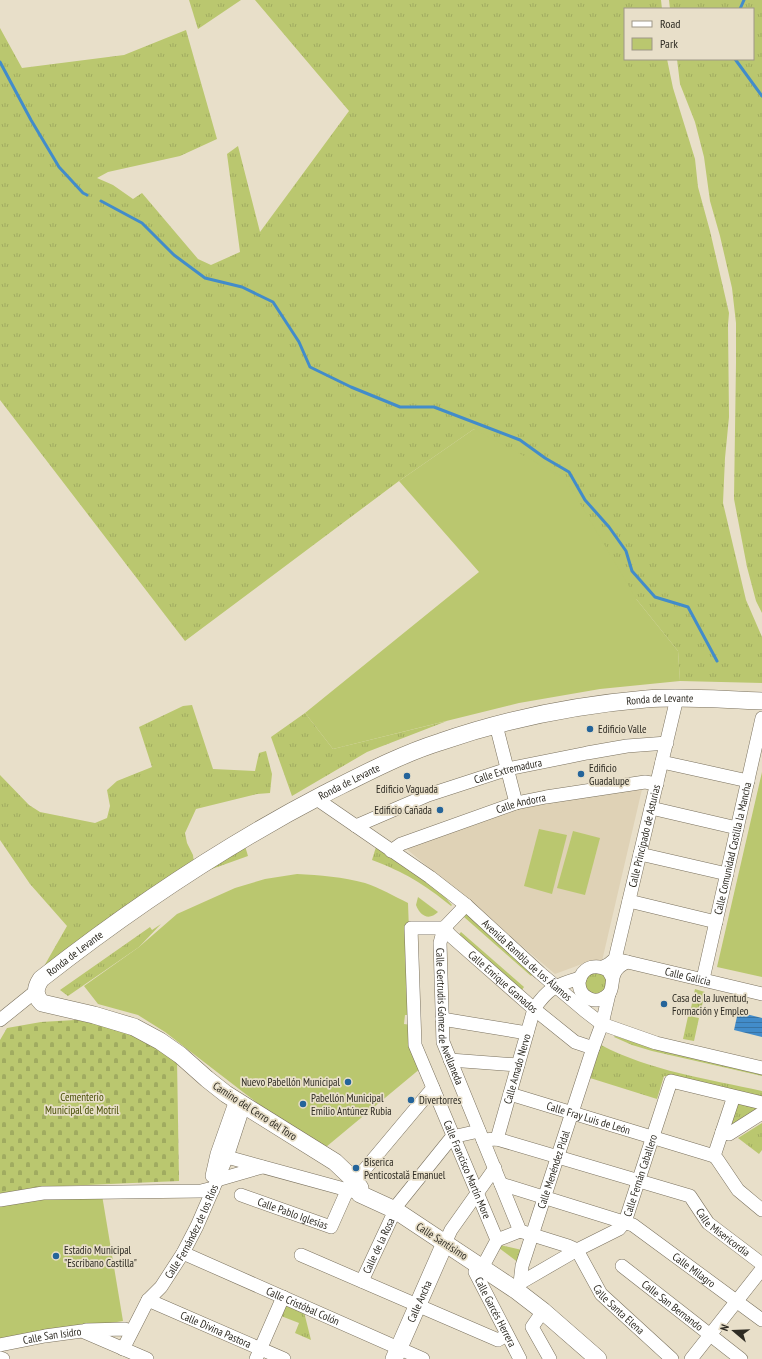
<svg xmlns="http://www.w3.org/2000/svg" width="762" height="1359" font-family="'PT Sans Narrow',sans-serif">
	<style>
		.built { fill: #dfd2b6 }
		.grass { fill: url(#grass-tufts) }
		.cemetery { fill: url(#cemetery-stones) }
		.green { fill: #bac76f }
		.water { fill: url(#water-rules) }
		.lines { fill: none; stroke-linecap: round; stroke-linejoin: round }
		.stream { stroke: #428cca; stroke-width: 3 }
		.minor-casing { stroke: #7a715e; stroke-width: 14 }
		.major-casing { stroke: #7a715e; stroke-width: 18 }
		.minor { stroke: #fff; stroke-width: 13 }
		.major { stroke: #fff; stroke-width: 17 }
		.poi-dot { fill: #24649a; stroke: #e8dfc9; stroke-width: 1.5 }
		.labels { text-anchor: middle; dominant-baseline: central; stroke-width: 3.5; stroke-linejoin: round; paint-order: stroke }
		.street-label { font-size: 11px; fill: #2e2b23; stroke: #e8dfc9 }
		.poi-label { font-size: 11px; fill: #2e2b23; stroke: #e8dfc9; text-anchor: start }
		.park-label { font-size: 11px; fill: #464d03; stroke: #e8dfc9 }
	</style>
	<defs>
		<pattern id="grass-tufts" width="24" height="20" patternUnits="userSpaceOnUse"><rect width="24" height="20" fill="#bac76f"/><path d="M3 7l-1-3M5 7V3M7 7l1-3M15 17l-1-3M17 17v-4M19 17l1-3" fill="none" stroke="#a0ab60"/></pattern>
		<pattern id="cemetery-stones" width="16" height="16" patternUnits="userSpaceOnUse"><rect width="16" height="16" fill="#bac76f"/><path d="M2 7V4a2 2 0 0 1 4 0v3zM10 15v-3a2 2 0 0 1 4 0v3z" fill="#a0ab60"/></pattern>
		<pattern id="water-rules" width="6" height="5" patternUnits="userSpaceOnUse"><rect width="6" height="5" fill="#428cca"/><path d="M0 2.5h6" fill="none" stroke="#3873a4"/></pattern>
	</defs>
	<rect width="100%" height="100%" fill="#e8dfc9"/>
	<polygon class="built" points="643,785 602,961 590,961 555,974 403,846 531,802"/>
	<g class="grass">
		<polygon points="189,0 241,0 198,29"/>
		<polygon points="255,0 661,0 662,9 625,9 625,59 667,59 673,88 695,159 698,187 710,231 729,313 728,325 729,417 725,458 723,503 746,600 762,637 762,683 680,681 678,651 637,600 474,429 399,481 185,641 0,400 0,28 22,68 124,55 186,30 217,139 180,156 108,172 97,178 113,185 133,199 142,193 198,259 211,265 240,252 227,154 238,146 260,232 349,111"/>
		<polygon points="669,0 762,0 762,613 756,601 747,567 734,499 736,362 736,323 732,288 720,236 710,201 704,157 695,122 680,84 677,59 753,59 753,9 670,9"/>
		<polygon points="192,705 213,769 255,771 259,753 266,751 272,774 270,793 257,794 196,809 185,833 187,843 193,855 194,863 43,968 67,926 30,884 0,840 0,775 29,805 40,812 95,823 107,818 110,806 107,790 117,781 152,767 139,727 183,706"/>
		<polygon points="305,713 333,749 447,721 367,752 292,796 271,737"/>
		<polygon points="245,846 248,856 209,870"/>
		<path d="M376,847c26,17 56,34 76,58l-1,1c-27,-22 -47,-34 -79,-46z"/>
		<polygon points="467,913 533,974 531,976 464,917"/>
		<polygon points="161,924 139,947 68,996 60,990 150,927 152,930"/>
		<polygon points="461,932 524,987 520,993 457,937"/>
		<path d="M592,971l15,5v12l-9,7c-9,-2 -12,-5 -13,-15z"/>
		<polygon points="695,989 705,992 700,1015 698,1015 691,1008"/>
		<polygon points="689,1012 694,1017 699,1018 694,1041 683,1039"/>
		<polygon points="615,1036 652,1048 762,1074 762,1076 652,1051 632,1045 614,1037"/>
		<path d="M601,1045c49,26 108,34 161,46v8l-98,-23 -7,23 -67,-21z"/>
		<polygon points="738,1102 755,1105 757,1109 731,1126 731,1122"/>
		<polygon points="762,1123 762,1150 759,1154 738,1138"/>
		<polygon points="500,1245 522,1250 519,1263 499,1248"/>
		<polygon points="286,1304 304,1312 311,1340 295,1333 299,1323 281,1316"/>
	</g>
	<polygon class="cemetery" points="75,1020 82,1020 138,1035 177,1059 179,1181 40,1187 0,1194 0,1040 7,1028 41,1022"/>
	<g class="green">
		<polygon points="474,429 565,478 637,600 678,651 680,681 600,689 519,703 333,749 305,713 479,572 399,481"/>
		<polygon points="762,772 762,977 717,967"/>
		<polygon points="539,829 567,835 552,894 524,886"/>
		<polygon points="573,831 600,838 585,895 557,888"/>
		<path d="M297,874c23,1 46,3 68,9 15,5 29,13 43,20l4,112h-7l-1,9 8,1 9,43 -95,79 -66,-42 -95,-73 -27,-17 -40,-11 -14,-18 55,-39 38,-33 58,-26 30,-9z"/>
		<path d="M418,897l20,15c-9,9 -18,4 -22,-7z"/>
		<polygon points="102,1195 123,1321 0,1341 0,1204 42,1197"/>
	</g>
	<polygon class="water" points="738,1012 762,1018 762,1037 734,1030"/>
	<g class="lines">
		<g class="stream">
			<polyline points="740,9 744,0"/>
			<polyline points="735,59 762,96"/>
			<polyline points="0,62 31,120 59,167 83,193 87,195"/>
			<polyline points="101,201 142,223 174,255 205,278 242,287 273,302 299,342 310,367 351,387 400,407 434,407 520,440 545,458 569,472 585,500 609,527 626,551 632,571 655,597 688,607 717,661"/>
		</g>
		<defs>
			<g id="minor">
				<polyline points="496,725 516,803"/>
				<polyline points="662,762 748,781"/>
				<path id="s1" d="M318,797l3,5 109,75 36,28 74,68 45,38 17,13 54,19 106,25"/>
				<polyline points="651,808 737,828"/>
				<path id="s2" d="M356,826l72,-31 80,-26 79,-16 40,-7 40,-3"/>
				<path id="s3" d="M391,851l10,-7 115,-41 30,-6 99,-15 12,2"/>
				<polyline points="640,854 727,874"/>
				<polyline points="629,901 716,922"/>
				<path id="s4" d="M466,905l-22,23 -4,15 3,99 77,189 48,15 9,4 24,44 71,65"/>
				<path id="s5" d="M444,928h-33l4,117 82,195 -15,28"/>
				<path id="s6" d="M444,928l7,8 83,73 41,33 18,6"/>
				<path id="s7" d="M615,959l147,35"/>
				<path id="s8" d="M603,967l6,-3 6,-5 62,-261"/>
				<path d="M613,979l-5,-9c-26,-14 -40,20 -18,29 5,2 11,1 15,-2 10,-6 5,-16 10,-25 2,-4 8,-8 12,-10"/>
				<path id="s9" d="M703,979l59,-261"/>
				<polyline points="442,1019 527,1033"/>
				<polyline points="0,1020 36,991"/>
				<polyline points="450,1060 518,1065"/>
				<path id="s10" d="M510,1094l204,62 3,3 21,31 24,20"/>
				<polyline points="722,1132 729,1134 762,1113"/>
				<path id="s11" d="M497,1139l37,-130c14,-21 22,-24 46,-31"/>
				<path id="s12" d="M483,1140l14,-1 193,57 18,27 54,41"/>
				<polyline points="714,1156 732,1102"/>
				<polyline points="227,1157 355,1192"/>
				<polyline points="212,1176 217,1154 236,1100"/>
				<polyline points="217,1180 262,1167"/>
				<polyline points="355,1181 433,1088"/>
				<path id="s13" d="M501,1184l132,41 129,95"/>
				<path id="s14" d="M241,1195l90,32 20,-45v-5"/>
				<polyline points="0,1200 43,1193 201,1191 209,1189 213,1190"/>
				<polyline points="497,1240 520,1231"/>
				<polyline points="445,1243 451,1230 495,1168"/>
				<path id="s15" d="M183,1253l240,106"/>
				<polyline points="301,1255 498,1340 507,1335"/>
				<path id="s16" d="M479,1265l-4,7 45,87"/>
				<path id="s17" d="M622,1266l119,93"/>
				<path id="s18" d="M362,1281l36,-77 54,-67 27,-6"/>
				<path id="s19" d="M520,1283l57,-33 42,-21 6,-7 46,-141 91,22"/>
				<path id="s20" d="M518,1288l2,-5 2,-17 71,-218 9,-24 7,-30"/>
				<path id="s21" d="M148,1300l136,59"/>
				<polyline points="543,1311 532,1327 550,1359"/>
				<polyline points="86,1330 125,1329 131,1332"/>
				<path id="s22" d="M0,1345l45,-9 37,-5 65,28"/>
				<path id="s23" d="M123,1349l25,-49 13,-13 22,-34 14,-27 30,-69 17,-52"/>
				<polyline points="0,1358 3,1359"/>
				<polyline points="256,1359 283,1297"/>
				<polyline points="691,1359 762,1269"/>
			</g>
			<g id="major">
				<path id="s24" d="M394,1359l51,-116"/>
				<path id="s25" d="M598,1359l-55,-48 -26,-20 -122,-81 -35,-16v-6l-5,-7 -20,-19 -109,-68 -19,-15 -27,-24 -20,-14 -26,-14 -40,-12 -52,-12c-8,-8 -7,-15 -1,-24 88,-69 183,-133 283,-185 38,-19 75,-39 116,-52 66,-23 137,-37 206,-43 39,-3 78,1 116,2"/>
			</g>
		</defs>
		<use href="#minor" class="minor-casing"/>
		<use href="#major" class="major-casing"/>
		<use href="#minor" class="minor"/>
		<use href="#major" class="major"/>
	</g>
	<g class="poi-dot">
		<circle cx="590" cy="729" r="4"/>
		<circle cx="581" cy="774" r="4"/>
		<circle cx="407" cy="776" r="4"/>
		<circle cx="440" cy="810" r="4"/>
		<circle cx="664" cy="1004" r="4"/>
		<circle cx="348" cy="1082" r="4"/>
		<circle cx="411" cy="1100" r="4"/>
		<circle cx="303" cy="1104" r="4"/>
		<circle cx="356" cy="1168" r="4"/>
		<circle cx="56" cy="1256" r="4"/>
	</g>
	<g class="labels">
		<g class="street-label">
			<text stroke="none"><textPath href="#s25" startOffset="1388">Ronda de Levante</textPath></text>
			<text stroke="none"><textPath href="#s2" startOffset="162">Calle Extremadura</textPath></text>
			<text stroke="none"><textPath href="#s25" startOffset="1064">Ronda de Levante</textPath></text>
			<text stroke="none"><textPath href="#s3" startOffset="139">Calle Andorra</textPath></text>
			<text stroke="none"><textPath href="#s8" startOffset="141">Calle Principado de Asturias</textPath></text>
			<text stroke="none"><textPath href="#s9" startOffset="134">Calle Comunidad Castilla la Mancha</textPath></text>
			<text stroke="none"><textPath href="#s25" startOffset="740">Ronda de Levante</textPath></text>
			<text stroke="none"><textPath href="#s1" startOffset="266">Avenida Rambla de los Álamos</textPath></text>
			<text stroke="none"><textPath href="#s7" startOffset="75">Calle Galicia</textPath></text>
			<text stroke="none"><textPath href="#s6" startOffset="80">Calle Enrique Granados</textPath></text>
			<text stroke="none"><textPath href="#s4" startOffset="122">Calle Gertrudis Gómez de Avellaneda</textPath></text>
			<text stroke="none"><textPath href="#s11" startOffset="73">Calle Amado Nervo</textPath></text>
			<text transform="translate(255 1111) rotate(33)">Camino del Cerro del Toro</text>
			<text stroke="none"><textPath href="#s10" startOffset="82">Calle Fray Luis de León</textPath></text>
			<text stroke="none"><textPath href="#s20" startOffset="124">Calle Menéndez Pidal</textPath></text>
			<text stroke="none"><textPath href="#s5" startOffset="285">Calle Francisco Martín More</textPath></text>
			<text stroke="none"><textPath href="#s19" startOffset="171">Calle Fernán Caballero</textPath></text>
			<text stroke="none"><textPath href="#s14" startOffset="55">Calle Pablo Iglesias</textPath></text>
			<text stroke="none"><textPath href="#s23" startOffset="137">Calle Fernández de los Ríos</textPath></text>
			<text stroke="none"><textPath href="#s12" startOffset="265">Calle Misericordia</textPath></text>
			<text transform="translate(442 1241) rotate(33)">Calle Santísimo</text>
			<text stroke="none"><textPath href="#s18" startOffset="39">Calle de la Rosa</textPath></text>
			<text stroke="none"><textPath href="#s13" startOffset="214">Calle Milagro</textPath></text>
			<text stroke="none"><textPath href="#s24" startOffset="63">Calle Ancha</textPath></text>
			<text stroke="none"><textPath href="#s17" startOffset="64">Calle San Bernando</textPath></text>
			<text stroke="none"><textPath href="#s15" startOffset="131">Calle Cristóbal Colón</textPath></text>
			<text stroke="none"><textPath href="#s4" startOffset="484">Calle Santa Elena</textPath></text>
			<text stroke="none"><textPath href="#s16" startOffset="53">Calle Garcés Herrera</textPath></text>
			<text stroke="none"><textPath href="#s21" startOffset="74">Calle Divina Pastora</textPath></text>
			<text stroke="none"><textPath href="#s22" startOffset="53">Calle San Isidro</textPath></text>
		</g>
		<g class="poi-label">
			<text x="598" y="729">Edificio Valle</text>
			<text x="589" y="768">Edificio<tspan x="589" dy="13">Guadalupe</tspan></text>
			<text x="407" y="789" text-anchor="middle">Edificio Vaguada</text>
			<text x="432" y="810" text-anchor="end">Edificio Cañada</text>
			<text x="672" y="998">Casa de la Juventud,<tspan x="672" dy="13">Formación y Empleo</tspan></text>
			<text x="340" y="1082" text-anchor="end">Nuevo Pabellón Municipal</text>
			<text x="311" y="1098">Pabellón Municipal<tspan x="311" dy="13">Emilio Antúnez Rubia</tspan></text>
			<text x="419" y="1100">Divertorres</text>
			<text x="364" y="1162">Biserica<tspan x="364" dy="13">Penticostală Emanuel</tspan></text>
			<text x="64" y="1250">Estadio Municipal<tspan x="64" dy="13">"Escribano Castilla"</tspan></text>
		</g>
		<g class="park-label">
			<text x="82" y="1097">Cementerio<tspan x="82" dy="13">Municipal de Motril</tspan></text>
		</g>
	</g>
	<rect x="624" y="8" width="130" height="52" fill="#e8dfc9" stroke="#9e9787"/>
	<rect x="632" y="21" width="20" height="6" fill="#ffffff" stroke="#9e9787"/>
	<text x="660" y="28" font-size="12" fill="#2e2b23">Road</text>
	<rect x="632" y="38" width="20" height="12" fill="#bac76f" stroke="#9e9787"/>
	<text x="660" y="48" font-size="12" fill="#2e2b23">Park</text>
	<g transform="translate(734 1331) rotate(289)" stroke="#e8dfc9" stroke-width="3" paint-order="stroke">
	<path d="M0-3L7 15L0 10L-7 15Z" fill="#2e2b23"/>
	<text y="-6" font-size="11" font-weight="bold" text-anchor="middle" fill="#2e2b23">N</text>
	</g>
</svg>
